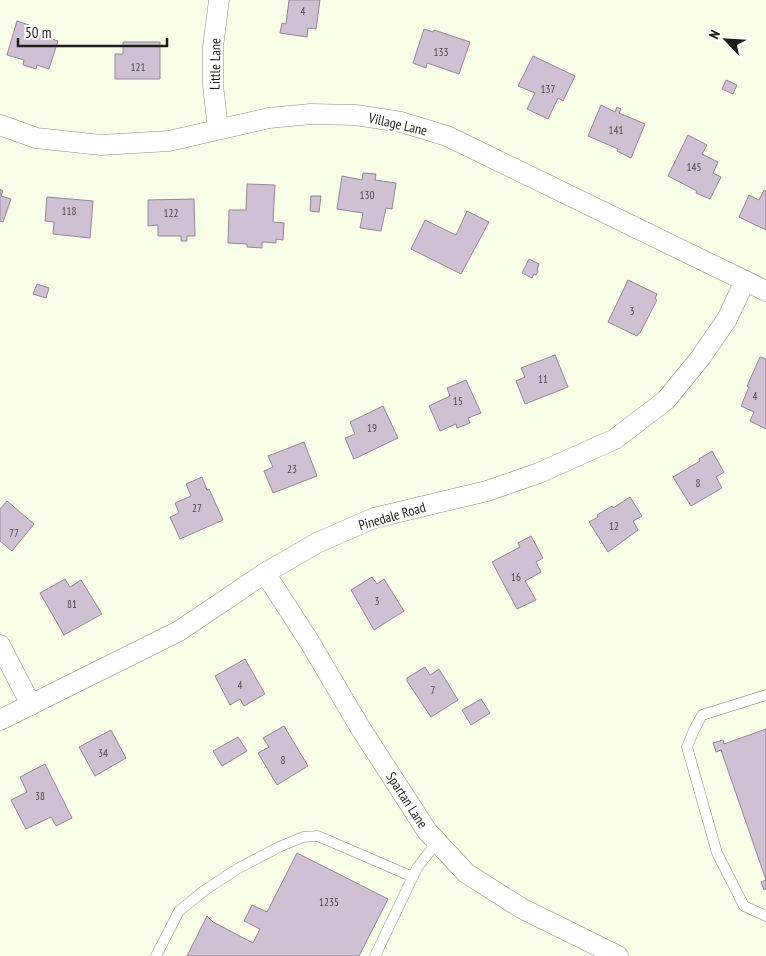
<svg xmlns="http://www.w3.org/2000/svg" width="766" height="956" font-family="'PT Sans Narrow',sans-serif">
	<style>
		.building { fill: #cfc1d3; stroke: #948797 }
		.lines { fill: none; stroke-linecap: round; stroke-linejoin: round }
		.lane-casing { stroke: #8a8e7a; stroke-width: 11 }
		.street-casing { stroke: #8a8e7a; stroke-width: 21 }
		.lane { stroke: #fff; stroke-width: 10 }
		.street { stroke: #fff; stroke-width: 20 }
		.labels { text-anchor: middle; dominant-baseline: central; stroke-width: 4.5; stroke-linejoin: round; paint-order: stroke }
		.number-label { font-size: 11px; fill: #4a4746 }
		.street-label { font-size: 14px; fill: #1d1e17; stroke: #fff }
	</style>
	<rect width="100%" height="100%" fill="#f8fde7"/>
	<g class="building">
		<polygon points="289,0 320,0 316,29 308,28 307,37 280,33 282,23 286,24"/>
		<polygon points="17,21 29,25 27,31 58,41 49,69 37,65 36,69 23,65 24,60 7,55"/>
		<polygon points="424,29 433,32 434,30 470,42 459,74 427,63 426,68 413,63"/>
		<polygon points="123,42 160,42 160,79 115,79 115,54 123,54"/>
		<polygon points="533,56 575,76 563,101 558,98 548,119 527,109 535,93 518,86"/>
		<polygon points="726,80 737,85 733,94 722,89"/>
		<polygon points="601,105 615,112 617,107 621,109 619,113 645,124 631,158 617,151 618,149 588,136"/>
		<polygon points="688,135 707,145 702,154 718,162 713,173 721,177 710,199 696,193 697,191 668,176"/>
		<polygon points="363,173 376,174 375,180 396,183 392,209 386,208 381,231 360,228 363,213 337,209 342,176 362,180"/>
		<polygon points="247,184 275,185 273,222 284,223 283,240 276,239 276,243 262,242 262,248 247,247 247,244 228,243 229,210 246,210"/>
		<polygon points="0,189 3,191 1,196 11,199 3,222 0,221"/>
		<polygon points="764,190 766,191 766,230 739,217 749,195 759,200"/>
		<polygon points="311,196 321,196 319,212 310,211"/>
		<polygon points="47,197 93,201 90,238 53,234 54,222 45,221"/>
		<polygon points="194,199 195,236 187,236 187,241 181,241 181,236 158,236 158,225 148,226 148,200"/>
		<polygon points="467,211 489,222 461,274 411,249 425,220 456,235"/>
		<polygon points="529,259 539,264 537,270 538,271 536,275 534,274 532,278 522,273"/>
		<polygon points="628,280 657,294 655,299 657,300 640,333 639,333 637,336 608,322"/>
		<polygon points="37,284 49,288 46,298 33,294"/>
		<polygon points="555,355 568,387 525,404 516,381 525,377 521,368"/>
		<polygon points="760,357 766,359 766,429 750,421 754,412 741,406 749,387 747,386"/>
		<polygon points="466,380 481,413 468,418 470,423 457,428 456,424 440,431 429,406 450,396 447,388"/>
		<polygon points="383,406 398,438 354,459 345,438 355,434 350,422"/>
		<polygon points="304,442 317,476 273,493 264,471 273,467 268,456"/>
		<polygon points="712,451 724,472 716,477 722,488 691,506 673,477 700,461 699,459"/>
		<polygon points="202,477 207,490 209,489 223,520 180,539 170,517 179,513 175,503 191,496 186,484"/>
		<polygon points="630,497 642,516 633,521 638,530 608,552 589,522 598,517 597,515 612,506 613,508"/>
		<polygon points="7,501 34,524 12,551 0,541 0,509"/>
		<polygon points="531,536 543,558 536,562 541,572 525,581 536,600 517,609 492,562 520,547 518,543"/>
		<polygon points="372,577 377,584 384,579 404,611 374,630 351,590"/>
		<polygon points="65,579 70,587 81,580 102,614 64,635 40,593"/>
		<polygon points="245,659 265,694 244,706 240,699 230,705 215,676"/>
		<polygon points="425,667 430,675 439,669 458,700 431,717 407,681 407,678"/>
		<polygon points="481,699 490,713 471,725 462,710"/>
		<polygon points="284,726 308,766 277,785 258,753 269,747 263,738"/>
		<polygon points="766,729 766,889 764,890 761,882 766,880 721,750 716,752 713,743 723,740 724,744"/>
		<polygon points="111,730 126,758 95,776 79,747"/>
		<polygon points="238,737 247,751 222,766 213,751"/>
		<polygon points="45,764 72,818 56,826 51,817 26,829 11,800 27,792 20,777"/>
		<polygon points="297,853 388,899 359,956 187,956 207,916 213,922 253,943 260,929 244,921 252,905 267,912"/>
	</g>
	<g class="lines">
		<defs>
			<g id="lane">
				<polyline points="766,695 702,715 694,730 687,747 717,853 744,906 766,916"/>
				<polyline points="156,956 179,911 205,890 237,869 279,847 303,837 318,836 413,877"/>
				<polyline points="375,956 417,868 437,842"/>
			</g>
			<g id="street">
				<polyline points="0,125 36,138 101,145 169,141 269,118 311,114 356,115 401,122 447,136 766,291"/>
				<polyline points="218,129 213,85 213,47 219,0"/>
				<polyline points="265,573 309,641 361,729 427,831 466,873 521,908 618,956"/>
				<polyline points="0,645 31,705"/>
				<polyline points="0,720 179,631 265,573 317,543 374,518 487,491 539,473 615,439 666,400 701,357 727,319 745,281"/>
			</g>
		</defs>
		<use href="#lane" class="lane-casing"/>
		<use href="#street" class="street-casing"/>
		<use href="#lane" class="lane"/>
		<use href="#street" class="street"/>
	</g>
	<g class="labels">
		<g class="number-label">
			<text x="303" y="11">4</text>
			<text x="441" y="52">133</text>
			<text x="138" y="67">121</text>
			<text x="548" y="89">137</text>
			<text x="616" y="130">141</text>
			<text x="694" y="167">145</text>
			<text x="367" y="195">130</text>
			<text x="69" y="211">118</text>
			<text x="171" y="213">122</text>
			<text x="632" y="311">3</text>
			<text x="543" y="379">11</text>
			<text x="755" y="396">4</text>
			<text x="458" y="401">15</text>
			<text x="372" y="428">19</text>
			<text x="292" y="469">23</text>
			<text x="698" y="483">8</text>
			<text x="197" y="508">27</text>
			<text x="614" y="526">12</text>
			<text x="14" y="533">77</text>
			<text x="516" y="577">16</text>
			<text x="377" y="601">3</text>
			<text x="72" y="604">81</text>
			<text x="240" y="685">4</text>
			<text x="433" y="690">7</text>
			<text x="103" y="753">34</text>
			<text x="283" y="760">8</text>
			<text x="40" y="796">38</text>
			<text x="329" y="902">1235</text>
		</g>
		<g class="street-label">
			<text transform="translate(215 64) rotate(-89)">Little Lane</text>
			<text transform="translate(398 124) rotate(13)">Village Lane</text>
			<text transform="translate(392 516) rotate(-16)">Pinedale Road</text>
			<text transform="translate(407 800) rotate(57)">Spartan Lane</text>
		</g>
	</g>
	<g transform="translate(726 40) rotate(295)" stroke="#ffffff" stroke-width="4" paint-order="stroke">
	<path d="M0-4L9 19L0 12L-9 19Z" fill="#1d1e17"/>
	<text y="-8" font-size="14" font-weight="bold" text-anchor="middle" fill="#1d1e17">N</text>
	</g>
	<path d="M18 38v8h149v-8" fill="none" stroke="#1d1e17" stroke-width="2.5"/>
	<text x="25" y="38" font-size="15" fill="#1d1e17" stroke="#ffffff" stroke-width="4" paint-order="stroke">50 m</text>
</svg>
